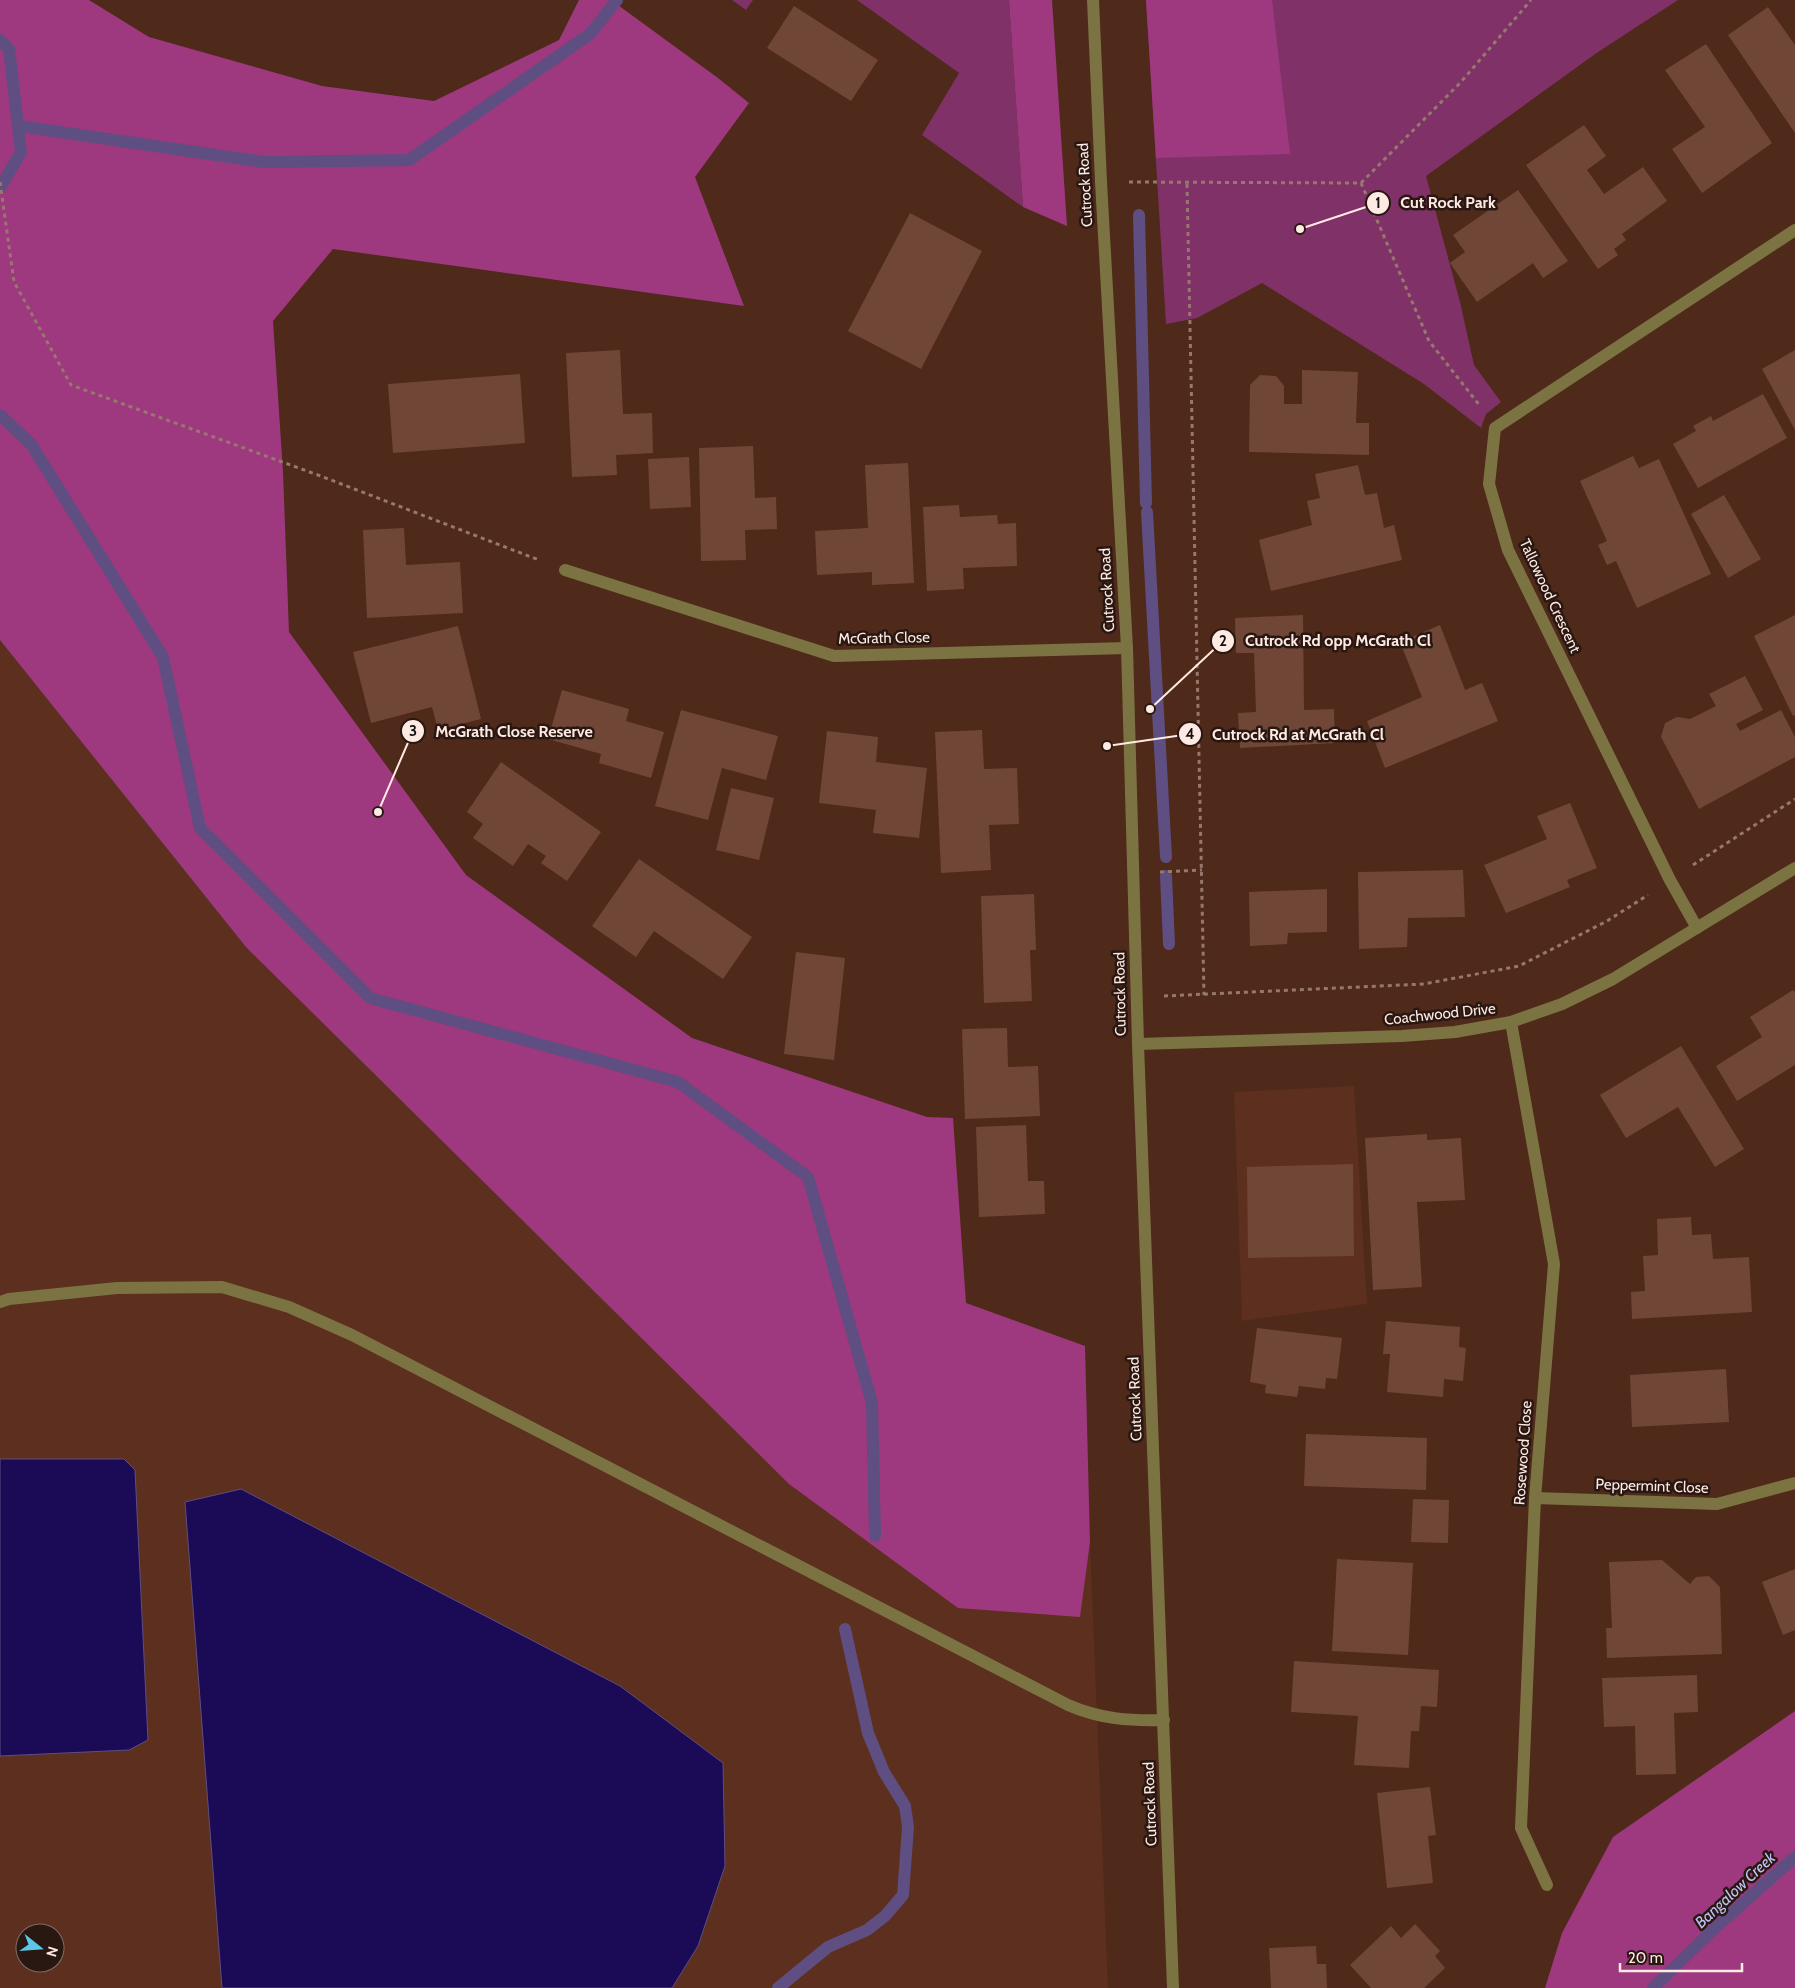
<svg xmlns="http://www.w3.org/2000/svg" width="1795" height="1988" font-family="Cabin,sans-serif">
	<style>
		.built { fill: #5c2f1e; fill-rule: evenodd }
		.green { fill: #803168 }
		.forest { fill: #9e397f }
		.water { fill: #1b0b57; stroke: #5f4e81 }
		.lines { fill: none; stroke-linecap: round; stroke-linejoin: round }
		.stream { stroke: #5f4e81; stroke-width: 12 }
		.building { fill: #704737 }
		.path { stroke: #97786d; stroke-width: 3; stroke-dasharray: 4 4; stroke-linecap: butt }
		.minor { stroke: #7b7442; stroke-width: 12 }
		.labels { text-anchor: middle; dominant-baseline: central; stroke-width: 5; stroke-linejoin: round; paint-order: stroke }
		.street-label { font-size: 15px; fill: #ffeae3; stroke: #291711 }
		.water-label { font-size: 16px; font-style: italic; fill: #c0c3f8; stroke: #291711 }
		.leader { fill: none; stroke: #ffeae3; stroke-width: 2 }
		.callout-dot { fill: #ffeae3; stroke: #291711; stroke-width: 2 }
		.mark-label { font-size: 15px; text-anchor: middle; font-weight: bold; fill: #111 }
		.callout-label { font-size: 16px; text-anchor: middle; font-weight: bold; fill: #ffeae3; stroke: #291711; stroke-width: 5; stroke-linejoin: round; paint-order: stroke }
	</style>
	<rect width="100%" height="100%" fill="#4f291a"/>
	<g class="built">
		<path d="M0,340l271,409 819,793 18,446h-1108zM25,1933h30v30h-30z"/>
		<polygon points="1354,1086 1367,1304 1242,1321 1234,1092"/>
	</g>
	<g class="green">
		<polygon points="732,0 753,0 746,10"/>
		<polygon points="857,0 1009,0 1023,207 922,135 959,73"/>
		<polygon points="1146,0 1678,0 1598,52 1426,176 1460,302 1474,365 1501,402 1486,414 1481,428 1424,384 1262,283 1197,318 1166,324"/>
	</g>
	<g class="forest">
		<polygon points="0,0 89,0 149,37 322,86 434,101 559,40 579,0 611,0 718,78 749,103 695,177 744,306 333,249 273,321 283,472 289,632 466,875 692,1038 927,1117 953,1118 966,1303 1085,1346 1090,1542 1080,1617 958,1608 789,1484 246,947 0,640"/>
		<polygon points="1009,0 1052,0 1067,226 1023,207"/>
		<polygon points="1146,0 1272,0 1290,154 1156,158"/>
		<polygon points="1795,1711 1795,1988 1545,1988 1562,1933 1613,1837"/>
	</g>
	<g class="water">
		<polygon points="0,1459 124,1459 135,1470 148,1740 129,1750 0,1756"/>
		<polygon points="241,1489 620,1686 723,1763 725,1866 698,1946 672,1988 222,1988 185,1502"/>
	</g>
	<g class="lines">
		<g class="stream">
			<polyline points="0,40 9,49 21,152 0,188"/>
			<polyline points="19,126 264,162 409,160 590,34 617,0"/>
			<polyline points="1139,215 1146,503"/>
			<polyline points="0,415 31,444 163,657 200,828 370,998 678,1082 808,1177 872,1403 875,1536"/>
			<polyline points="1147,512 1166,857"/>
			<polyline points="1166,876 1169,944"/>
			<polyline points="778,1988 828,1947 867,1930 885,1916 903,1895 908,1827 905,1806 884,1772 868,1733 845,1629"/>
			<polyline points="1653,1988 1716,1927 1795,1857"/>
		</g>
	</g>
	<g class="building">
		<polygon points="794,6 878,60 851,101 767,48"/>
		<polygon points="1768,7 1795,45 1795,133 1728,35"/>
		<polygon points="1706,44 1772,143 1702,193 1672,149 1705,127 1665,70"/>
		<polygon points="1584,125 1606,156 1587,170 1604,194 1643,167 1667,201 1622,234 1626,240 1614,249 1618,255 1598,269 1526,165"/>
		<polygon points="1518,190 1568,261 1543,278 1533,263 1477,302 1450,263 1465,252 1453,235"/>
		<polygon points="910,213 982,251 921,369 848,331"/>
		<polygon points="620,350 623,414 652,413 653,453 616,455 617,475 572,477 566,353"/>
		<polygon points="1795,350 1795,430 1762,369"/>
		<polygon points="1302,370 1358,372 1356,423 1369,423 1369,455 1249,452 1250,385 1260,375 1276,376 1284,386 1284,404 1302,404"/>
		<polygon points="520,374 525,443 393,453 388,384"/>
		<polygon points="1763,394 1787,438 1698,488 1673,444 1696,431 1693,426 1711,416 1713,421"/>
		<polygon points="753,446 755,498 776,497 777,529 745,530 746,560 701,561 699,448"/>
		<polygon points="1633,456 1639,468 1659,459 1711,574 1637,608 1616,561 1607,565 1598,545 1607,541 1580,481"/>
		<polygon points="689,457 691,507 650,509 648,459"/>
		<polygon points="908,463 914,583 872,585 872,572 817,575 815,531 868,528 865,465"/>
		<polygon points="1358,465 1365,495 1377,493 1384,528 1394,525 1402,560 1271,591 1259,540 1312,525 1307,501 1320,498 1315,474"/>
		<polygon points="1724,495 1761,559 1728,578 1691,514"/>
		<polygon points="959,505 960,517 997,515 998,524 1016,523 1017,566 963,568 964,589 927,591 923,507"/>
		<polygon points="404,528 406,565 460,562 463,613 367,618 363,530"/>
		<polygon points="1303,615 1304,710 1334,709 1335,743 1240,748 1238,713 1256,712 1254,653 1236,653 1235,618"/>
		<polygon points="1795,615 1795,715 1793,716 1754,636"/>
		<polygon points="1440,625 1465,690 1482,683 1498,721 1385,768 1367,721 1422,697 1400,642"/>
		<polygon points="458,626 481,719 438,730 432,707 371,723 353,652"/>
		<polygon points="1745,676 1763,710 1736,724 1740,731 1781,710 1795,737 1795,757 1699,809 1661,737 1665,723 1677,717 1690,719 1716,706 1709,694"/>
		<polygon points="562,690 629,709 626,721 664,732 651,778 599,763 601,754 548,739"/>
		<polygon points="681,710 778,736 766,780 722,768 708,820 655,806"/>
		<polygon points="982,730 984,769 1017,768 1019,824 989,825 991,870 941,873 935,732"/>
		<polygon points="827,731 878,737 876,762 927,768 919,838 873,833 876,810 819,803"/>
		<polygon points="501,762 601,832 567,881 541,863 546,856 528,844 513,866 473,838 483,824 467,812"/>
		<polygon points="731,788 774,798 759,860 716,850"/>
		<polygon points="1570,803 1597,868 1567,880 1570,887 1506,913 1484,865 1547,839 1537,816"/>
		<polygon points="639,859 752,937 723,979 654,931 636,957 592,926"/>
		<polygon points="1463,870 1465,917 1408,918 1407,947 1359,949 1358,872"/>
		<polygon points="1327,889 1327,932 1288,933 1287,944 1250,946 1249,892"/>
		<polygon points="1034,894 1036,950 1030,950 1032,1001 984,1003 981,896"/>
		<polygon points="796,952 845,958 834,1060 784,1054"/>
		<polygon points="1793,990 1795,992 1795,1065 1737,1101 1716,1066 1762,1037 1750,1017"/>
		<polygon points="1007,1028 1008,1067 1038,1066 1040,1116 965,1119 962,1029"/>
		<polygon points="1681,1046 1744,1149 1715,1167 1678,1107 1626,1138 1600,1095"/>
		<polygon points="1026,1125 1028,1181 1044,1181 1045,1214 979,1217 976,1127"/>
		<polygon points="1427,1134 1427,1140 1461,1138 1465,1200 1417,1202 1422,1287 1373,1290 1365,1138"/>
		<polygon points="1353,1164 1354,1256 1248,1258 1247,1167"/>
		<polygon points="1691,1217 1692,1235 1711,1234 1713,1259 1749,1257 1752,1312 1632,1319 1631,1292 1645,1291 1643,1256 1658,1255 1657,1219"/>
		<polygon points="1386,1321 1460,1327 1459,1347 1466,1348 1463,1381 1444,1379 1443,1397 1387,1392 1390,1354 1383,1354"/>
		<polygon points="1257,1328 1342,1338 1337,1379 1326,1378 1325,1389 1299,1386 1297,1397 1265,1393 1266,1385 1250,1382"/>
		<polygon points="1726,1369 1729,1422 1632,1427 1630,1375"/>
		<polygon points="1306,1434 1427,1438 1426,1490 1304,1486"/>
		<polygon points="1413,1499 1449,1500 1448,1543 1411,1542"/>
		<polygon points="1337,1559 1413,1563 1408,1655 1332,1651"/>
		<polygon points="1662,1560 1690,1584 1696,1577 1709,1576 1720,1587 1722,1654 1607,1658 1606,1628 1612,1628 1609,1562"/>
		<polygon points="1795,1569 1795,1630 1783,1635 1762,1582"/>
		<polygon points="1294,1661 1439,1670 1437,1707 1421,1706 1419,1731 1411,1731 1409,1768 1354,1765 1358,1716 1291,1712"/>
		<polygon points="1697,1675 1698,1712 1674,1713 1676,1774 1636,1775 1635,1726 1604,1727 1602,1678"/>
		<polygon points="1430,1787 1436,1835 1428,1836 1433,1883 1387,1888 1377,1793"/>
		<polygon points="1415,1924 1440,1951 1435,1956 1445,1968 1424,1988 1371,1988 1350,1965 1391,1926 1401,1938"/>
		<polygon points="1316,1946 1317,1964 1326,1964 1327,1988 1271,1988 1269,1948"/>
	</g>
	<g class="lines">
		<g class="path">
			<polyline points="0,182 14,282 71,385 318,475 539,560"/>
			<polyline points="1129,182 1361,183 1461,82 1531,0"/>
			<polyline points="1361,183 1429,341 1480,406"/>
			<polyline points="1187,184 1204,995"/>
			<polyline points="1693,865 1795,799"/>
			<polyline points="1160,872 1202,870"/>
			<polyline points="1164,996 1424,984 1519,966 1607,921 1648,895"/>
		</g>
		<g class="minor">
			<polyline points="1093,0 1101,182 1127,648 1138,1044 1173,1988"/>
			<polyline points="565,570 834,656 1127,648"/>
			<polyline points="1697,928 1670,880 1508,550 1489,484 1495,428 1795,230"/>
			<polyline points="1511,1022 1554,1264 1535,1498 1521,1828 1547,1885"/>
			<polyline points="1138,1044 1402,1036 1455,1032 1511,1022 1562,1004 1613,979 1795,868"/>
			<path d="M0,1302l9,-3 108,-11 105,-1 67,20 63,28 716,370c32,14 61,16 96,15"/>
			<polyline points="1535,1498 1717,1504 1795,1483"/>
		</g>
	</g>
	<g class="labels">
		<g class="street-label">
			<text transform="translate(1085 185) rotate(-93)">Cutrock Road</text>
			<text transform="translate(1107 590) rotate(-93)">Cutrock Road</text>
			<text transform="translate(1550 596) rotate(65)">Tallowood Crescent</text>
			<text transform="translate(884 638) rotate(-1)">McGrath Close</text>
			<text transform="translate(1120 994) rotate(-91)">Cutrock Road</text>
			<text transform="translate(1440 1014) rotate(-6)">Coachwood Drive</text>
			<text transform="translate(1135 1399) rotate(-92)">Cutrock Road</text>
			<text transform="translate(1523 1453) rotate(-86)">Rosewood Close</text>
			<text transform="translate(1652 1486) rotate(2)">Peppermint Close</text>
			<text transform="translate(1150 1804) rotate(-92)">Cutrock Road</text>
		</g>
		<g class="water-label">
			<text transform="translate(1735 1890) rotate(-43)">Bangalow Creek</text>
		</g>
	</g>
	<path class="leader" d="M1300 229L1378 203M1150 709L1223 641M378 812L413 731M1107 746L1190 734"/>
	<g class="callout-dot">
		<circle cx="1300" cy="229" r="5"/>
		<circle cx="1150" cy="709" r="5"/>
		<circle cx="378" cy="812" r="5"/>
		<circle cx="1107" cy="746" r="5"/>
		<circle cx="1378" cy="203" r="12"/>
		<circle cx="1223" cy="641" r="12"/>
		<circle cx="413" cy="731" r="12"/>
		<circle cx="1190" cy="734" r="12"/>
	</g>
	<g class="mark-label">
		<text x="1378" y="208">1</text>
		<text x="1223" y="646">2</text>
		<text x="413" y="736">3</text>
		<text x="1190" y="739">4</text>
	</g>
	<g class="callout-label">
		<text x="1448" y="208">Cut Rock Park</text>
		<text x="1338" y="646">Cutrock Rd opp McGrath Cl</text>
		<text x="514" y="737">McGrath Close Reserve</text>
		<text x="1298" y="740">Cutrock Rd at McGrath Cl</text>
	</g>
	<g transform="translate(40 1948) rotate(107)"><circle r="24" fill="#291711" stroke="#7f6b65"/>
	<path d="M0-4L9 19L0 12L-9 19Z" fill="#5dc7e8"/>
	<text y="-8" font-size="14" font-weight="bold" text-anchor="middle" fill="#ffeae3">N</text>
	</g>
	<path d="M1620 1963v8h122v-8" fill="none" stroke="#ffeae3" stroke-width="2.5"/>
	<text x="1628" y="1963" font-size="15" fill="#ffeae3" stroke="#291711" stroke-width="4" paint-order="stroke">20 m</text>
</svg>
